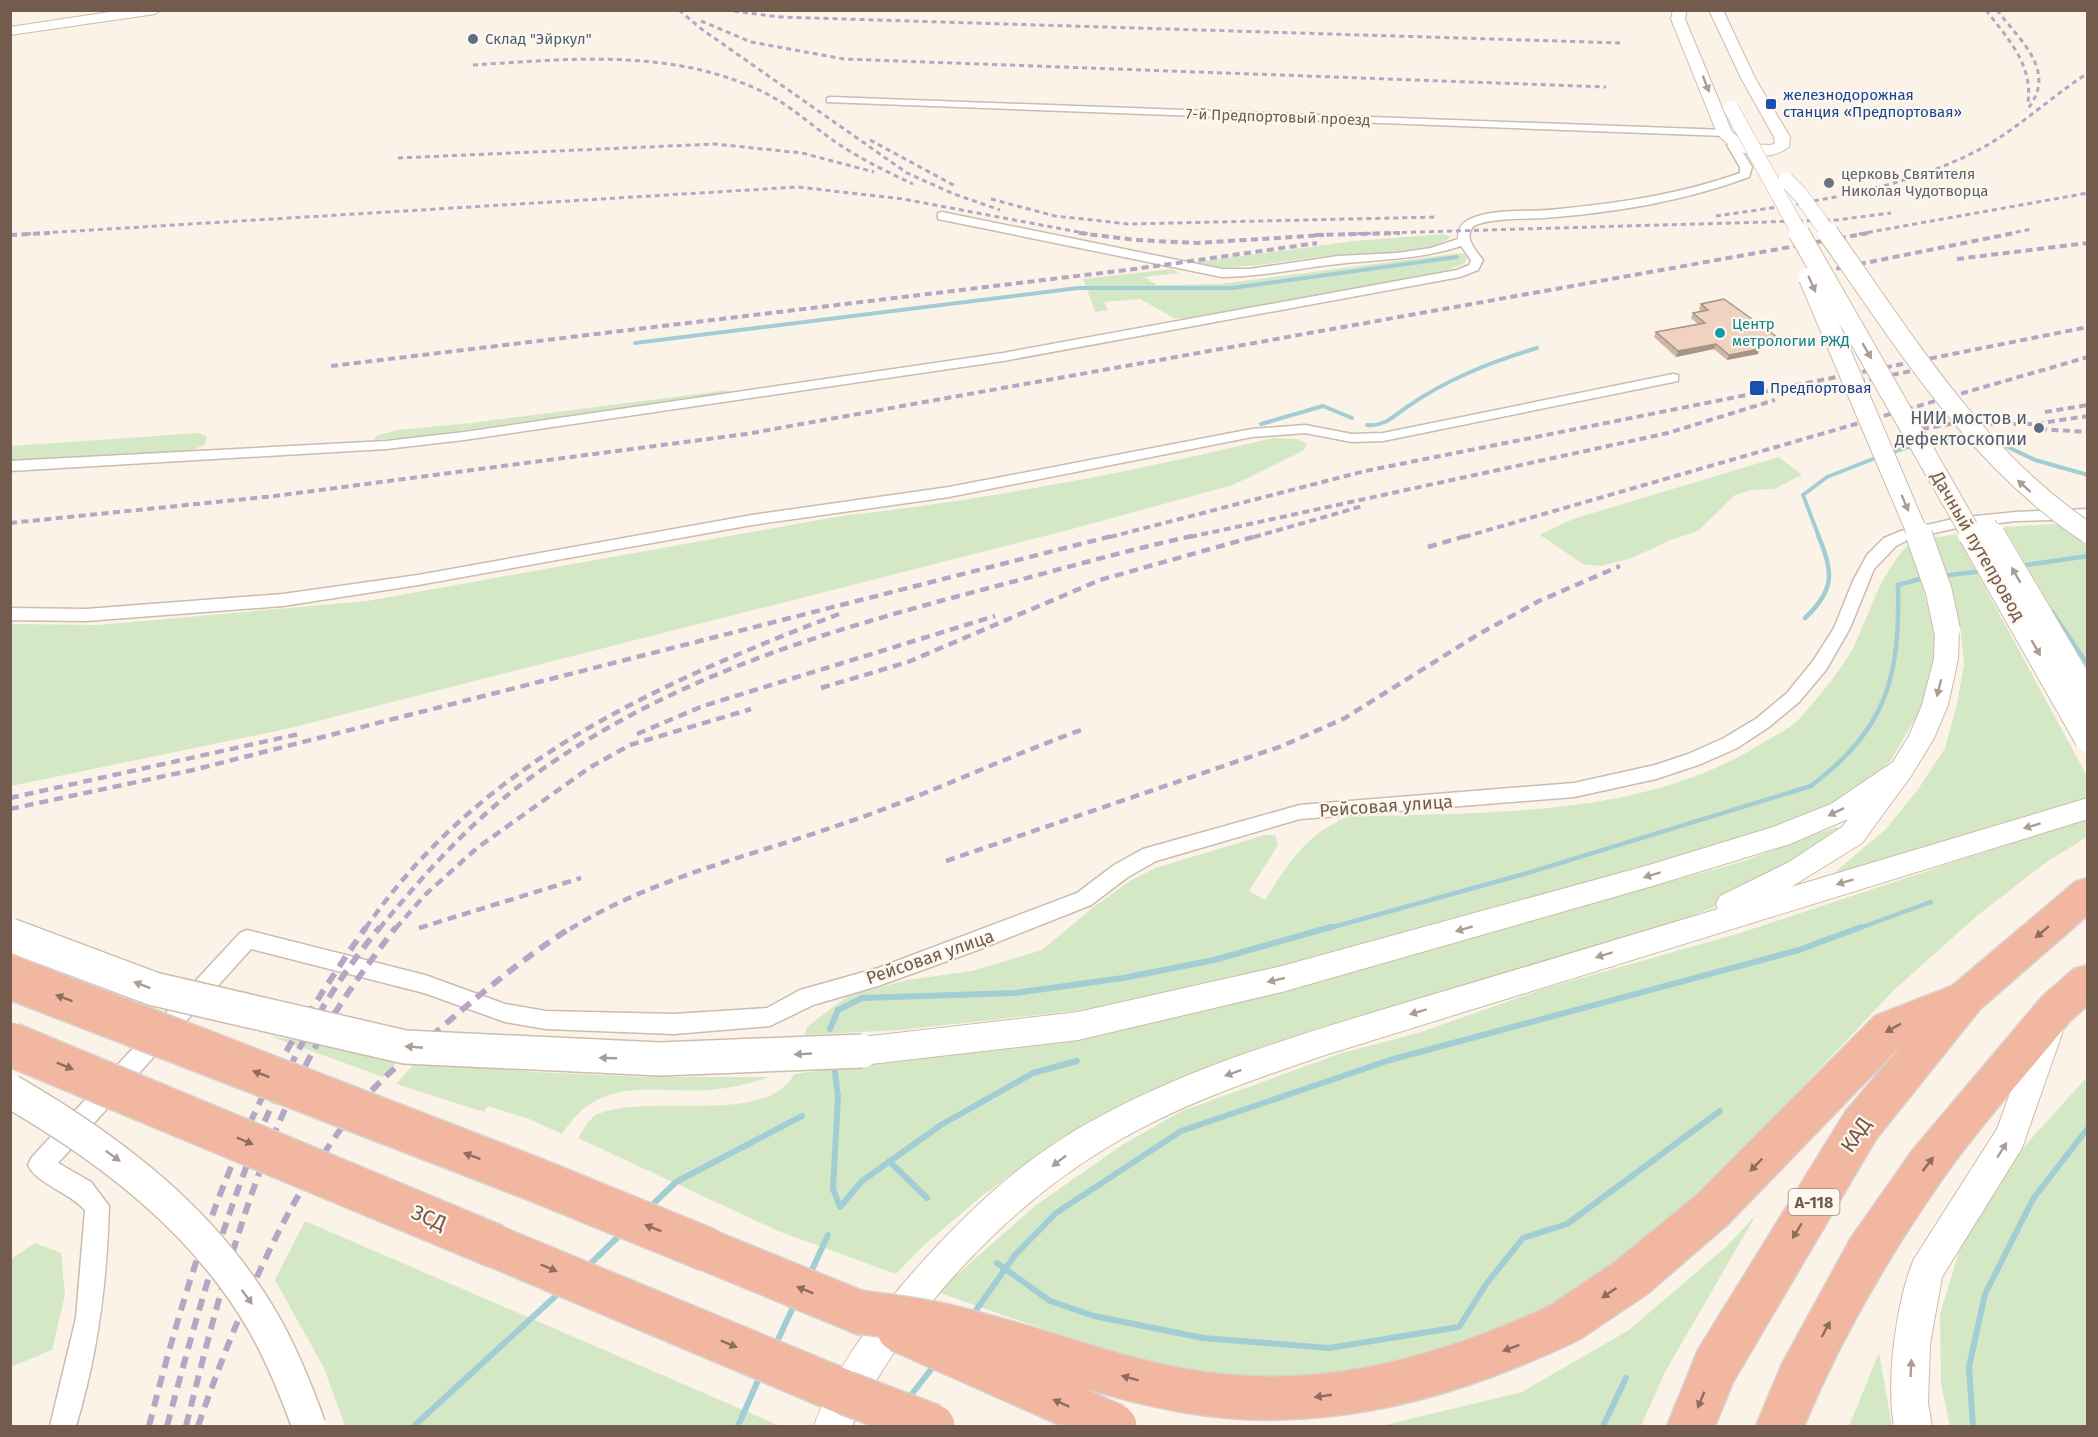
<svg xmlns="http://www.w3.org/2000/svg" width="2098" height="1437" font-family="'Fira Sans',sans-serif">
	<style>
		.green { fill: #d4e8c6 }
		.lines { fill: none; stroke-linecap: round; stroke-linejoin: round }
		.stream-far2 { stroke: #a3cdd5; stroke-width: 4 }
		.stream-far1 { stroke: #a3cdd5; stroke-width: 4.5 }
		.stream { stroke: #a3cdd5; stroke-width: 6 }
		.street-casing { stroke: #ccbbae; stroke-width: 3 }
		.secondary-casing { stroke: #cfbcab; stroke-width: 2 }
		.highway-casing { stroke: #d8d1cd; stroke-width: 3 }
		.street { fill: #fff; fill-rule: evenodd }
		.secondary { fill: #fff; fill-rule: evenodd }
		.highway { fill: #f2b7a1; fill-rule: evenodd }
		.rail-far3 { stroke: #b6a6c5; stroke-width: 3; stroke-dasharray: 5 4; stroke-linecap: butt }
		.rail-far2 { stroke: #b6a6c5; stroke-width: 4; stroke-dasharray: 7 4.5; stroke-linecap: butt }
		.rail-far1 { stroke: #b6a6c5; stroke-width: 4.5; stroke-dasharray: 9 6; stroke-linecap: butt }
		.rail { stroke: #b6a6c5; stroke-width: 6; stroke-dasharray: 12 8; stroke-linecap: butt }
		.secondary-bridge-far3-casing { stroke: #cfbcab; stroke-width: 16; stroke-linecap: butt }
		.secondary-bridge-far2-casing { stroke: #cfbcab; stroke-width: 22; stroke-linecap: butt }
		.secondary-bridge-far1-casing { stroke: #cfbcab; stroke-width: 28; stroke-linecap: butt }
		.secondary-bridge-casing { stroke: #cfbcab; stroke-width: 36; stroke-linecap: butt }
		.highway-bridge-casing { stroke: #d8d1cd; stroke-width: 46; stroke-linecap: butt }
		.secondary-bridge-far3 { stroke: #fff; stroke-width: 15 }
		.secondary-bridge-far2 { stroke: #fff; stroke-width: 20 }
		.secondary-bridge-far1 { stroke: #fff; stroke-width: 26 }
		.secondary-bridge { stroke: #fff; stroke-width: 33 }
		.highway-bridge { stroke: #f2b7a1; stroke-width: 43 }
		.wall { fill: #ceb5a5 }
		.shaded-wall { fill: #a79486 }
		.building { fill: #efd3c0; stroke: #a79486; stroke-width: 1.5 }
		.oneway { fill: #ab9d94 }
		.oneway2 { fill: #8c6d5e }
		.service-dot { fill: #5c6f8a; stroke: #fef7ed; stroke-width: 2 }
		.transit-dot { fill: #1a4fb4; stroke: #fef7ed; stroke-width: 2 }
		.worship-dot { fill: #6b7280; stroke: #fef7ed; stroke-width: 2 }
		.culture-dot { fill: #0f9aa8; stroke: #fef7ed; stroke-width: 2 }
		.labels { text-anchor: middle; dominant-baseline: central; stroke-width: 4.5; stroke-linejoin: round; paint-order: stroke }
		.far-service-label { font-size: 15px; fill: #4e5e75; stroke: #fef7ed; text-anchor: start }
		.far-transit-label { font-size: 15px; fill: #164399; stroke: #fef7ed; text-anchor: start }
		.far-street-label { font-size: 15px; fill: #735b4d; stroke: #fef7ed }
		.far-worship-label { font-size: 15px; fill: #5b616d; stroke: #fef7ed; text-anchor: start }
		.far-culture-label { font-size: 15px; fill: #0d838f; stroke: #fef7ed; text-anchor: start }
		.shield { fill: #fef7ed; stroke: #9d8a7d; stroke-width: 1.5 }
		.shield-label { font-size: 16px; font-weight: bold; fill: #735b4d }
		.service-label { font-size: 18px; fill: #4e5e75; stroke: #fef7ed; text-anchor: end }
		.street-label { font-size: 18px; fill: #735b4d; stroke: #fef7ed }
		.near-street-label { font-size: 21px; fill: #735b4d; stroke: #fef7ed }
	</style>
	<rect width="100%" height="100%" fill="#fbf3e7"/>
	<g class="green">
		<path d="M1444,234l7,3c-28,21 -82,16 -116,18 -49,4 -97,19 -146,8l165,-22z"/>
		<polygon points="1460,253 1468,255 1465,263 1445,271 1189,319 1174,318 1140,299 1104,302 1108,310 1095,312 1083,279 1172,269 1179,273 1144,277 1157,285 1220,284"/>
		<polygon points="729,390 724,394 697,398 415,437 373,440 376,436 397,430 471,423"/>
		<polygon points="199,433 207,437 205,444 191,451 11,460 11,446"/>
		<path d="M1273,438l24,1 10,5 -4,7 -70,34 -161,44 -786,200 -275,57v-162l87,1 269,-24 474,-85c145,-16 291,-44 432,-78z"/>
		<polygon points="1779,457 1802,475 1774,489 1751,490 1735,495 1698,531 1671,540 1632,558 1601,566 1583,564 1540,535 1573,519"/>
		<polygon points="2057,524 2087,544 2087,668 2004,527"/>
		<polygon points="1956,534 2087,776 2087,799 1841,874 1836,871 1886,829 1919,788 1945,748 1957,704 1964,664 1960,624 1934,538"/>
		<path d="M1909,544l5,8 16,66 6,11 1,27 -11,44 -35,60 -30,31 -31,19 -125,41 -459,128 -164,31 -182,20 -96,5 4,-9 40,-30 59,-16 65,-9 70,-21 49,-41 39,-28 25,-13 110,-33h10l3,10 -29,46 16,9c23,-36 41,-66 82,-83 139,-6 295,3 417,-75 11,-7 28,-14 37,-25 15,-16 42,-50 52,-69 19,-38 25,-72 56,-104z"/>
		<polygon points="2087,818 2087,837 2048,861 1978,915 1894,990 1741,1152 1619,1273 1487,1340 1336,1378 1257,1378 1132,1360 937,1292 1035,1206 1122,1145 1182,1111 1342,1053 1418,1033 1546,988 1737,934"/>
		<path d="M1836,827l8,4 -124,74 -87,33 -483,156 -91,45 -77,57 -60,51 -26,27 -118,-43 -200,-93c5,-7 12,-21 20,-24 50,-22 169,13 196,-40l160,-21 394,-82 396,-110z"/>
		<polygon points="270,1036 400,1058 383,1077"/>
		<path d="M418,1060l116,12 111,5h124c-19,7 -39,11 -59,13 -38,3 -81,-8 -115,11 -15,8 -24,20 -33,33l-33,-15 -41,-13 -4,6 -88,-28z"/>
		<polygon points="2087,1077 2087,1426 1950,1426 1941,1384 1940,1314 1974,1202"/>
		<polygon points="1756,1215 1665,1372 1641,1426 1381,1426 1522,1392 1629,1330 1726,1247"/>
		<polygon points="305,1221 780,1426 345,1426 324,1368 275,1280"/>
		<polygon points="35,1243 61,1253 65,1295 52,1350 11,1367 11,1259"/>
		<polygon points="1879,1353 1892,1426 1849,1426"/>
	</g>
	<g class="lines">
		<g class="stream-far2">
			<polyline points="635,343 1078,288 1232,288 1457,257"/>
			<polyline points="1261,424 1323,406 1352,418"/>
			<path d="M1367,425c17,2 27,-9 40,-18 40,-28 84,-45 130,-59"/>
			<polyline points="1995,441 2035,460 2088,475"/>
			<polyline points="1923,443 1968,433"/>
			<polyline points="1889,453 1915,445"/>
			<polyline points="1819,537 1803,495 1827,477 1878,457"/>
		</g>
		<g class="stream-far1">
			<polyline points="2019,566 2088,556"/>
			<polyline points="1941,576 1984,571"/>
			<polyline points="2052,612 2088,665"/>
			<path d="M1805,618c30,-28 29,-46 13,-83"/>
			<path d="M1326,929l198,-55 287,-88c76,-58 89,-108 87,-201l26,-7"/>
			<polyline points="1857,929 1931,902"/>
		</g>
		<g class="stream">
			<polyline points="830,1029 838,1010 862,998 1015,993 1123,978 1214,960 1331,927"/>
			<polyline points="834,1063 838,1097 833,1189 840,1207 862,1181 941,1125 1033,1073 1077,1061"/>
			<polyline points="889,1161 927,1198"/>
			<polyline points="649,1208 676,1182 802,1116"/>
			<polyline points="997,1263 1050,1301 1094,1316 1203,1338 1329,1348 1459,1327 1487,1283 1523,1238 1567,1224 1720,1111"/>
			<polyline points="586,1268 621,1234"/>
			<polyline points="810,1274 828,1235"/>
			<polyline points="972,1316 1015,1255 1056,1213 1181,1131 1390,1060 1799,950 1861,927"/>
			<polyline points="776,1344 795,1303"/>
			<polyline points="908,1399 936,1363"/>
			<polyline points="414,1426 560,1292"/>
			<polyline points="738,1426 760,1376"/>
			<polyline points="1603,1426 1626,1378"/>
			<polyline points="1973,1426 1969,1367 1985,1294 2033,1199 2088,1128"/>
		</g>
		<defs>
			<g id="street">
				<polygon points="831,97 1725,130 1730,133 1725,136 827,102 827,98"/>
				<path d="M1733,142l4,1 15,24 -3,10c-64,24 -137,36 -206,41 -14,1 -63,0 -71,10 -8,11 5,24 11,32l-5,10 -18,7 -457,84 -539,79 -78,9 -376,22v-10l376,-20 78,-9 539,-79 454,-83 12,-5 2,-5 -10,-14c-43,14 -80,13 -124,18 -38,4 -76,13 -115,13l-284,-58v-6l4,-1 280,57h27l89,-13 59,-3 34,-5 27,-9c0,-8 2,-15 10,-19 26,-13 63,-7 91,-11 60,-6 123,-15 181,-36v-6l-13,-22z"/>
				<polygon points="1673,374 1678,375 1678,381 1383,441 1352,442 1305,433 1252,437 949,497 752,525 418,585 283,606 86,621 10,620 10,608 86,609 283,594 418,575 752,515 949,487 1252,429 1305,425 1352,434 1383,433"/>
				<path d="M2088,509v10l-72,2 -59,7 -45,10 -16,8 -22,23 -24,59 -24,42 -27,32 -30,25 -32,21 -36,16 -45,15 -82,18 -274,22 -144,42 -28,16 -37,28 -116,46 -97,35 -65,19 -43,21 -96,8 -128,-5 -41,-7 -81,-29 -173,-44 -193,214 33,19 18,24c-2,75 -11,148 -33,220h-26l26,-108 9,-108c-15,-17 -49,-27 -57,-45l4,-8 208,-224 7,-3 178,45 80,29 41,7 128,3 93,-6 33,-18 78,-22 199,-75 37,-28 29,-16 157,-44 274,-22 81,-18 33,-11 36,-16 33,-20 30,-25 26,-32 21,-33 19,-47 14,-26 17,-17 17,-7 56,-13 59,-6z"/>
			</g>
			<g id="secondary">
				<polygon points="123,10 161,10 155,14 10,35 10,27"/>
				<path d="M1673,10h14l-2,9 47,113 15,12 24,1 4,-2 -1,-6 -33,-59 -32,-68h14l32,68 35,59 -1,10c-23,17 -56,8 -72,-14l-46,-114z"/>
				<path d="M1947,622l8,2 4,6 -1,29 -10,46 -14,33 -23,38 -49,67 -71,44 297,-89v21l-763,236c-73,25 -147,50 -214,90 -105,62 -207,171 -259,281h-38c18,-52 54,-100 89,-142 46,-54 99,-107 160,-146 103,-64 222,-99 338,-134 105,-31 211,-63 317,-95l-2,-5 4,-8 69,-34 53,-35 6,-8 -58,25 -141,43 -367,105 -204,48 -216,25 -11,-4 -5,-10 5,-10 11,-4 216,-25 204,-46 367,-101 124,-38 58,-23 62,-42 16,-26 13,-31 12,-46 1,-29 4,-6z"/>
				<path d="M2049,1014l11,4 4,10 -42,120 -80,129 -12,67 -2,59 4,23h-38c-8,-45 2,-124 20,-167l83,-130 37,-101 4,-10z"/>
			</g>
			<g id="highway">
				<polygon points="2088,878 2088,915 1980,1009 1876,1139 1733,1382 1715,1426 1667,1426 1698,1350 1846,1111 1907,1039 1728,1224 1647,1294 1580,1339 1564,1346 1548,1339 1541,1323 1548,1307 1615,1262 1698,1194 1875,1016 1952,986 2075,882"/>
				<path d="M2088,965v40l-18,16c-43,53 -90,104 -129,160 -53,76 -101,159 -137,245h-48l26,-62 69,-126 61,-87 130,-154 32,-28z"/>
				<polygon points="495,1224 863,1376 870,1393 863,1410 846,1417 479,1262 473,1246 479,1230"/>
				<polygon points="708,1228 875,1296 882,1312 875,1328 859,1335 692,1266 686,1250 692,1234"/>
			</g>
		</defs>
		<use href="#street" class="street-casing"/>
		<use href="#secondary" class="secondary-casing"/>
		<use href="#highway" class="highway-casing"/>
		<use href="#street" class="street"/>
		<use href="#secondary" class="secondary"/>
		<use href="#highway" class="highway"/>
		<g class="rail-far3">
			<polyline points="679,10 700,28 907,173 954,194 1000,210"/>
			<polyline points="725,10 780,17 1621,43"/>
			<path d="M1986,10c21,28 47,54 42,92"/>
			<path d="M1997,10c24,32 62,62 29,101"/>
			<polyline points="701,21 751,42 844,59 1606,87"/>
			<path d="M473,65c96,-6 198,-17 288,26 28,13 51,35 76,52 24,16 50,29 76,41"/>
			<polyline points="870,140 957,187"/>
			<polyline points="398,158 715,144 802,153 874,172"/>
			<polyline points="991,199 1055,216 1129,224 1438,217"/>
			<path d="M1716,216c89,-13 188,-25 268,-69 37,-21 68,-51 104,-74"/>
			<polyline points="26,234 798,187 903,199 1089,234"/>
			<polyline points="1348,234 1836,220 1891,213"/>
			<polyline points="1859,234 2088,193"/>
			<polyline points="2007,234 2032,229"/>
		</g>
		<g class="rail-far2">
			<polyline points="1079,233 1136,240 1197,243 1324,235"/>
			<polyline points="10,235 50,233"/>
			<polyline points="1315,235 1400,233"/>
			<polyline points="1957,259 2088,243"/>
			<polyline points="1825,271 2014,233"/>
			<polyline points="331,366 1135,269 1317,243"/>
			<polyline points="1813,391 1911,371"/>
			<polyline points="2045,412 2088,405"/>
			<polyline points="1922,429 1950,424 2035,424 2088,416"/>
			<polyline points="2040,429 2088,432"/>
			<polyline points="10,523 275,496 746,434 1868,233"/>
			<polyline points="1110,537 1365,471 2088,327"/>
			<polyline points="1190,537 1668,433 1775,400"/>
			<polyline points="1254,537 1363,506"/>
			<polyline points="1464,537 2088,357"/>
		</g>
		<g class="rail-far1">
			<polyline points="1428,547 1469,535"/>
			<polyline points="821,688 908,662 1100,580 1260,535"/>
			<polyline points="637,734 703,706 995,616"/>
			<polyline points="10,798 299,734"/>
			<polyline points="10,809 193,770 1116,535"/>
			<polyline points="946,861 1282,746 1345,718 1479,634 1539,601 1620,566"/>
			<polyline points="419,928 581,878"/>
			<path d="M365,929c115,-167 291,-245 474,-315"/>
			<path d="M379,929c44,-53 88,-104 144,-146 144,-106 296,-150 466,-195 69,-18 138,-38 208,-53"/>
			<polyline points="395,929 426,894 477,848 589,768 630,745 751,709"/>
			<path d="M570,929c85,-52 181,-73 275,-106 80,-27 156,-64 236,-93"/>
		</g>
		<g class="rail">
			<path d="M149,1426c31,-121 67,-241 125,-352 27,-51 59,-99 92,-147"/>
			<path d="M167,1426c46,-171 97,-360 213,-499"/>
			<path d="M186,1426c33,-132 67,-266 133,-386 22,-40 49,-76 77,-113"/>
			<path d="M198,1426c38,-109 88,-230 161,-321 22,-27 50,-49 76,-72 44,-38 88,-75 137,-106"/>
		</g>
		<defs>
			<g id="secondary-bridge-far3">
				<polyline points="1731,108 1800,234"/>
				<polyline points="1786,180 1800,194 1829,234"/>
			</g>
			<g id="secondary-bridge-far2">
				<polyline points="1799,233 1973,537"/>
				<path d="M1828,233c77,108 147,225 260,300"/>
				<polyline points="1809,278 1919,537"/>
				<polyline points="1986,525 1993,537"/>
			</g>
			<g id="secondary-bridge-far1">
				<polyline points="1919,535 1939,592 1947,630"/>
				<polyline points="1972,535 2088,739"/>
				<polyline points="1992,535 2088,698"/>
			</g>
			<g id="secondary-bridge">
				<polyline points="10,935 154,989 405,1047 660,1059 862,1051"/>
				<path d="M10,1091c100,58 194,129 253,231 19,33 33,68 46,104"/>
			</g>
			<g id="highway-bridge">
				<polyline points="10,977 534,1179 708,1250"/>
				<polyline points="10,1044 495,1246"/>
				<path d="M859,1312c36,5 72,9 107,19 72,18 142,46 215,59 134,25 262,-10 383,-67"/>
				<polyline points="899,1330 1115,1426"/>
				<polyline points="846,1393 933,1426"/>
			</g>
		</defs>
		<use href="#secondary-bridge-far3" class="secondary-bridge-far3-casing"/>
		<use href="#secondary-bridge-far2" class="secondary-bridge-far2-casing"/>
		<use href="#secondary-bridge-far1" class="secondary-bridge-far1-casing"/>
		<use href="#secondary-bridge" class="secondary-bridge-casing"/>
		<use href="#highway-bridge" class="highway-bridge-casing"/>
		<use href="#secondary-bridge-far3" class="secondary-bridge-far3"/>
		<use href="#secondary-bridge-far2" class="secondary-bridge-far2"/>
		<use href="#secondary-bridge-far1" class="secondary-bridge-far1"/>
		<use href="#secondary-bridge" class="secondary-bridge"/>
		<use href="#highway-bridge" class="highway-bridge"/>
	</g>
	<polygon class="wall" points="1701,304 1777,337 1774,342 1756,346 1758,354 1727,360 1714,349 1676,357 1654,337 1656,332 1698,324 1691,318 1693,313 1701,311 1699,309"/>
	<g class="shaded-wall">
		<polygon points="1777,337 1774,342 1749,347 1752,342"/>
		<polygon points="1716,344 1714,349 1676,357 1678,351"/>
		<polygon points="1760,349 1758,354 1727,360 1729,355"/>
	</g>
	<polygon class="building" points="1724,299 1777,337 1752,342 1760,349 1729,355 1716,344 1678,351 1656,332 1705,323 1693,313 1708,310 1701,304"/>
	<defs><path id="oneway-solid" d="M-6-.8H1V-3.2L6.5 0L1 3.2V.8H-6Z" transform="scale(1.5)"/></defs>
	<g class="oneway">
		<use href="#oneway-solid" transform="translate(1706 84) rotate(69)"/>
		<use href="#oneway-solid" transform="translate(1812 284) rotate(66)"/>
		<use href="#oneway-solid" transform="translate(1867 351) rotate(60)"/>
		<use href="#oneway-solid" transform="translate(2024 486) rotate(-138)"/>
		<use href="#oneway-solid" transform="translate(1905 503) rotate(67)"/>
		<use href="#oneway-solid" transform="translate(2016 575) rotate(-120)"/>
		<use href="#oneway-solid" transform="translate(2036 648) rotate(60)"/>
		<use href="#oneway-solid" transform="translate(1939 688) rotate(104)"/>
		<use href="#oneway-solid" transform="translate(1836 812) rotate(154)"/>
		<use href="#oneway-solid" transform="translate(2032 826) rotate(163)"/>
		<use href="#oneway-solid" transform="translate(1652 875) rotate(163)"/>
		<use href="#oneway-solid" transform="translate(1845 882) rotate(163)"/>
		<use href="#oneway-solid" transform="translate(1464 929) rotate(164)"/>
		<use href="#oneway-solid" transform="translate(1604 955) rotate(163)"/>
		<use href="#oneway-solid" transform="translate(1276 980) rotate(167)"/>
		<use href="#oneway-solid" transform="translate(142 985) rotate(-159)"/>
		<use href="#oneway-solid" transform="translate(1418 1012) rotate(163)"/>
		<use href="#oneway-solid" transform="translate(414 1047) rotate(-175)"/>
		<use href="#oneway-solid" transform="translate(803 1054) rotate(177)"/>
		<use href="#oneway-solid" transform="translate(608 1058) rotate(-178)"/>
		<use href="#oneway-solid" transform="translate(1233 1073) rotate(160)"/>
		<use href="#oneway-solid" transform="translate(2002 1150) rotate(-58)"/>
		<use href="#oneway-solid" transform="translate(113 1156) rotate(36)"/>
		<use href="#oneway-solid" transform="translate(1059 1161) rotate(142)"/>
		<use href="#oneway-solid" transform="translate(247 1297) rotate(54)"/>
		<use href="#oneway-solid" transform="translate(1911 1368) rotate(-87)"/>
	</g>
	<g class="oneway2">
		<use href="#oneway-solid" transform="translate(2042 932) rotate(140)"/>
		<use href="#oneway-solid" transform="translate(64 998) rotate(-159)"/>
		<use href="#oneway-solid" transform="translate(1893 1028) rotate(151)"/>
		<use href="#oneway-solid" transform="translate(65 1066) rotate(22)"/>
		<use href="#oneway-solid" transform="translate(261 1074) rotate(-159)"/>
		<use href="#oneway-solid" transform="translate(245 1141) rotate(23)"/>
		<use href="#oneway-solid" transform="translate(472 1156) rotate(-159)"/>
		<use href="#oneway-solid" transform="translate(1928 1164) rotate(-53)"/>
		<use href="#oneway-solid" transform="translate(1756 1165) rotate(134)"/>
		<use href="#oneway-solid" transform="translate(653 1228) rotate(-158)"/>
		<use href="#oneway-solid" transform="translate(1797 1231) rotate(121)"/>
		<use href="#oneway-solid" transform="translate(549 1268) rotate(23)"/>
		<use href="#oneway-solid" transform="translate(805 1290) rotate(-158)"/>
		<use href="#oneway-solid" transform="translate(1609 1293) rotate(146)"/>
		<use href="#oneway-solid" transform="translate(1826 1329) rotate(-62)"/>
		<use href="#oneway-solid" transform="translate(729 1344) rotate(23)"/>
		<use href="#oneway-solid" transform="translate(1511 1348) rotate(159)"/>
		<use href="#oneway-solid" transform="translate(1130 1378) rotate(-165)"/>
		<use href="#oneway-solid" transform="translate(1323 1396) rotate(172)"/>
		<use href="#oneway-solid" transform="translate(1701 1400) rotate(112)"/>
		<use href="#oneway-solid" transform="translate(1061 1403) rotate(-156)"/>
	</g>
	<g class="service-dot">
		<circle cx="473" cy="39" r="6"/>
		<circle cx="2039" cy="428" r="6"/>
	</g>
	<g class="transit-dot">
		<rect x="1765" y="98" width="12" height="12" rx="3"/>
		<rect x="1749" y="380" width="16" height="16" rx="3"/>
	</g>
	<circle class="worship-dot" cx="1829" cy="183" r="6"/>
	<circle class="culture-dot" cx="1720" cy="333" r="6"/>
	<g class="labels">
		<g class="far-service-label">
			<text x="485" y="39">Склад "Эйркул"</text>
		</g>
		<g class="far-transit-label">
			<text x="1783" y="95">железнодорожная<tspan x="1783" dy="17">станция «Предпортовая»</tspan></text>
			<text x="1770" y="388">Предпортовая</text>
		</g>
		<g class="far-street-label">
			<text transform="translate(1278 117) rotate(2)">7-й Предпортовый проезд</text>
		</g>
		<g class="far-worship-label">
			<text x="1841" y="174">церковь Святителя<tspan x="1841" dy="17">Николая Чудотворца</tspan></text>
		</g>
		<g class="far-culture-label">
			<text x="1732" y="324">Центр<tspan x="1732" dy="17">метрологии РЖД</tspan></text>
		</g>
		<rect class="shield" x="1788.5" y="1189" width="51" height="26" rx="4.5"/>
		<g class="shield-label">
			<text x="1814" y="1202">А-118</text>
		</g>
		<g class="service-label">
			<text x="2027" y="418">НИИ мостов и<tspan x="2027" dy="21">дефектоскопии</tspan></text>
		</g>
		<g class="street-label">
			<text transform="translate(1978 546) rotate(60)">Дачный путепровод</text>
			<text transform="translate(1386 806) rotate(-4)">Рейсовая улица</text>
			<text transform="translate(930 957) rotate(-19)">Рейсовая улица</text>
		</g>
		<g class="near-street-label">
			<text transform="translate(1856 1135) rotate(-56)">КАД</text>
			<text transform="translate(429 1218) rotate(23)">ЗСД</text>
		</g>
	</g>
	<rect width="2098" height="1437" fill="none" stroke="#735b4d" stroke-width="24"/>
</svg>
